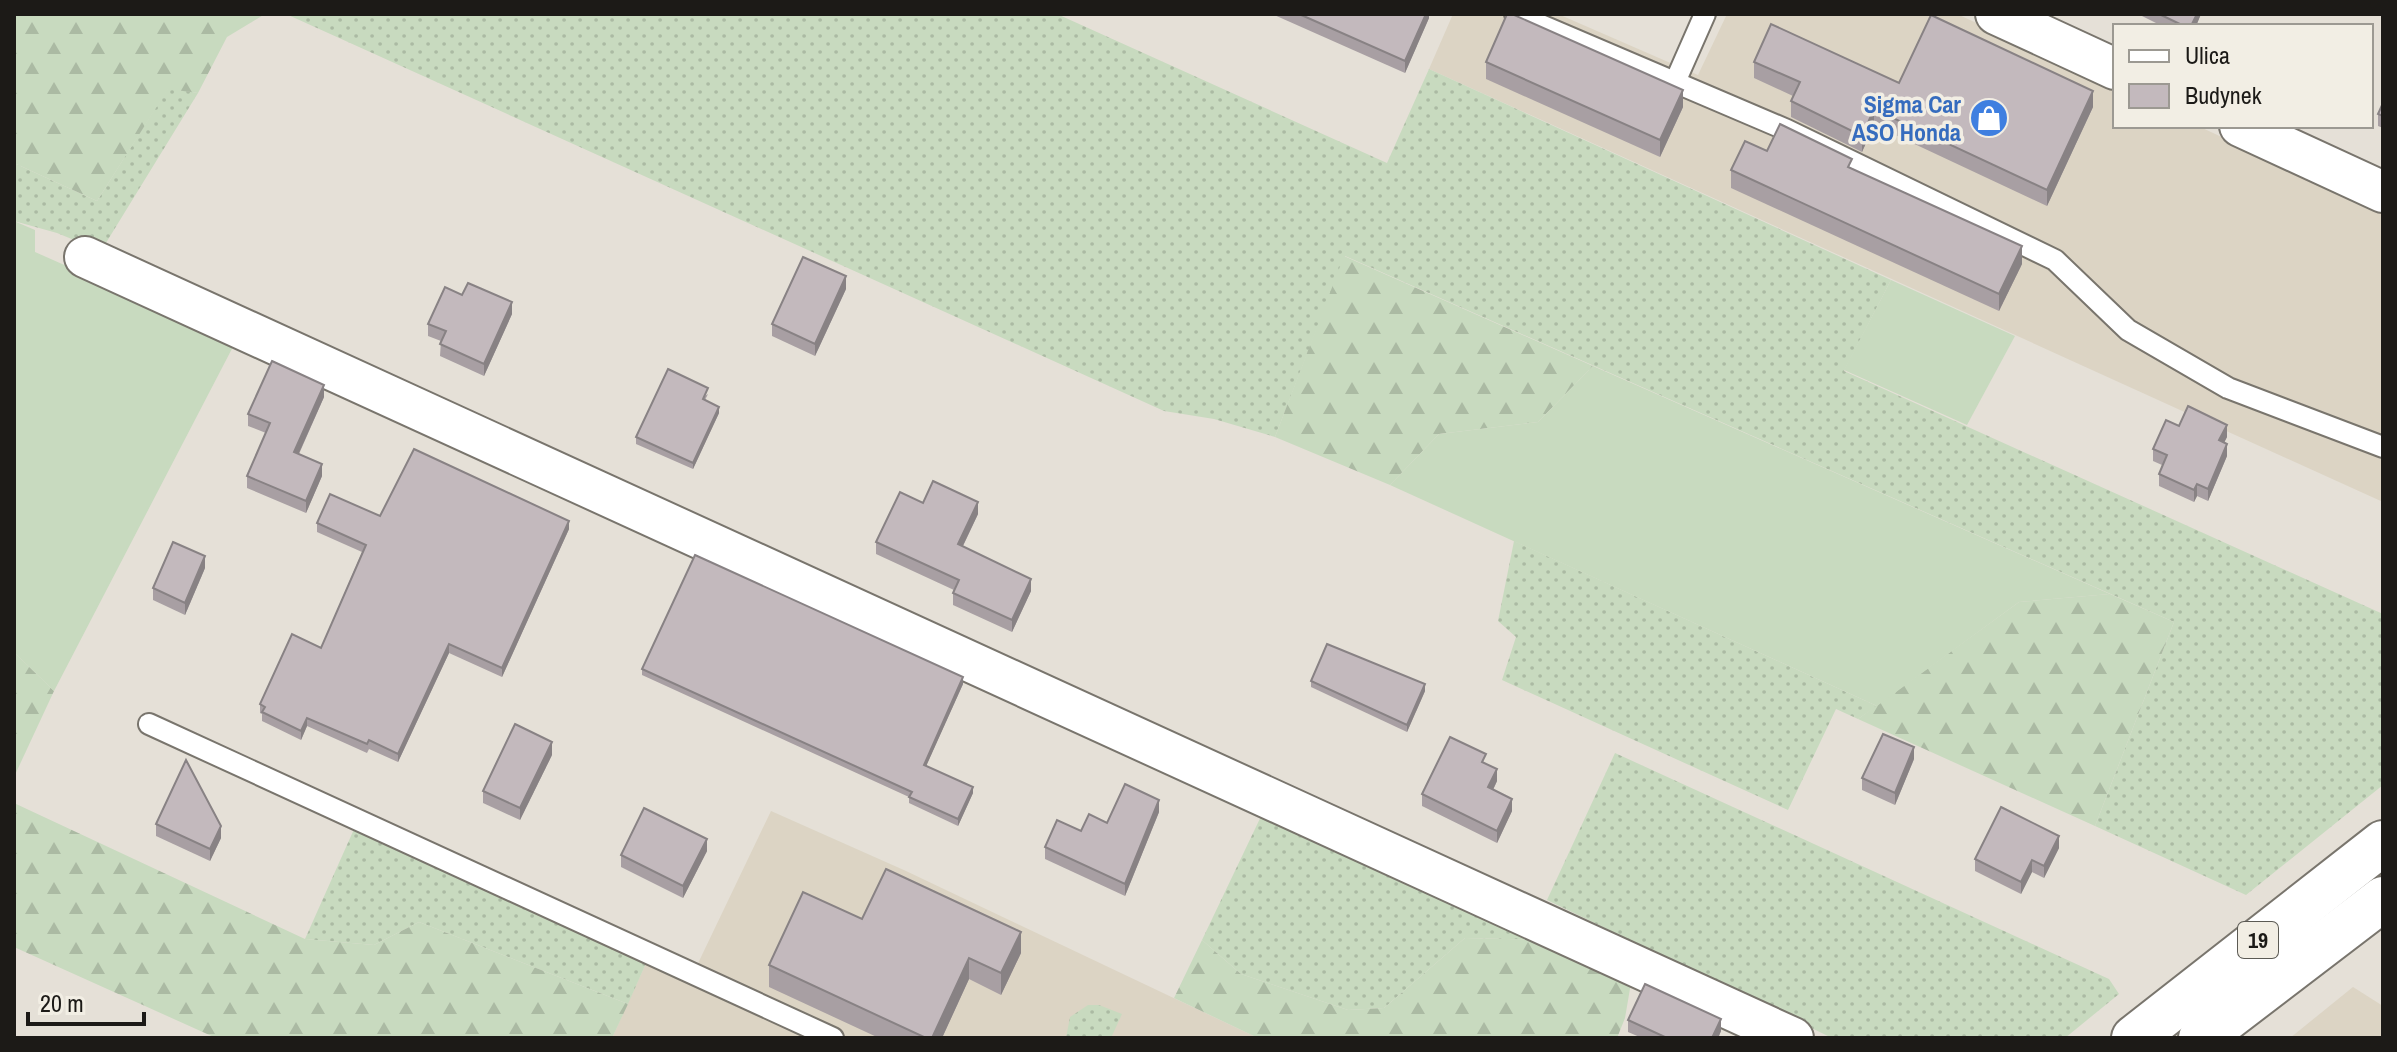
<svg xmlns="http://www.w3.org/2000/svg" width="2397" height="1052" font-family="'Archivo Narrow',sans-serif">
	<style>
		.built { fill: #dcd4c4 }
		.grass { fill: url(#grass-dots) }
		.forest { fill: url(#forest-firs) }
		.garden { fill: #c8dabf }
		.lines { fill: none; stroke-linecap: round; stroke-linejoin: round }
		.service-casing { stroke: #79756d; stroke-width: 24 }
		.minor-casing { stroke: #79756d; stroke-width: 44 }
		.primary-casing { stroke: #79756d; stroke-width: 48 }
		.service { stroke: #fff; stroke-width: 20 }
		.minor { stroke: #fff; stroke-width: 40 }
		.primary { stroke: #fff; stroke-width: 44 }
		.wall { fill: #a89fa3 }
		.shaded-wall { fill: #888284 }
		.building { fill: #c3b9bd; stroke: #888284; stroke-width: 2 }
		.labels { text-anchor: middle; dominant-baseline: central; stroke-width: 7; stroke-linejoin: round; paint-order: stroke }
		.shield { fill: #f2eee4; stroke: #5c5a54; stroke-width: 2 }
		.shield-label { font-size: 22px; font-weight: bold; fill: #1c1a17 }
		.shop-label { font-size: 24px; font-weight: bold; fill: #366cbe; stroke: #f2eee4; text-anchor: end }
	</style>
	<defs>
		<pattern id="grass-dots" width="8" height="8" patternUnits="userSpaceOnUse" patternTransform="scale(2)"><rect width="8" height="8" fill="#c8dabf"/><path d="M2 2h.1M6 6h.1" fill="none" stroke="#abbaa3" stroke-width="1.8" stroke-linecap="round"/></pattern>
		<pattern id="forest-firs" width="22" height="20" patternUnits="userSpaceOnUse" patternTransform="scale(2)"><rect width="22" height="20" fill="#c8dabf"/><path d="M5 1l3.5 6h-7zM16 11l3.5 6h-7z" fill="#abbaa3"/></pattern>
	</defs>
	<rect width="100%" height="100%" fill="#e5e0d7"/>
	<g class="built">
		<polygon points="1453,14 1558,14 1698,75 1727,14 1957,14 2115,87 2115,126 2198,126 2383,212 2383,502 1429,69"/>
		<polygon points="771,811 906,871 1258,1038 612,1038 647,961 690,980"/>
		<polygon points="2353,987 2383,1006 2383,1038 2290,1038"/>
	</g>
	<g class="grass">
		<polygon points="286,14 1057,14 1387,163 1429,69 1891,280 1844,371 2383,614 2383,785 2246,895 2095,826 2174,622 1345,256 1275,437 1214,419 1164,411"/>
		<polygon points="168,88 198,93 101,251 57,233 14,221 14,163 97,201"/>
		<polygon points="1514,541 1877,706 1858,719 1836,709 1788,810 1502,680 1516,637 1498,621"/>
		<polygon points="1615,753 2109,979 2119,994 2065,1038 1832,1038 1547,900"/>
		<polygon points="1265,808 1548,940 1465,938 1384,1008 1348,1010 1241,974 1202,940"/>
		<polygon points="355,827 647,961 628,1004 419,922 374,945 305,939"/>
		<polygon points="1088,1005 1099,1005 1122,1014 1111,1038 1066,1038 1070,1017"/>
	</g>
	<g class="forest">
		<polygon points="14,14 265,14 227,37 198,93 168,89 97,201 14,163"/>
		<polygon points="1344,256 1593,366 1538,422 1439,434 1390,485 1275,437"/>
		<polygon points="2110,594 2174,622 2095,826 1858,719 2019,602"/>
		<polygon points="14,652 54,691 14,777"/>
		<polygon points="14,803 305,939 374,945 419,922 628,1004 612,1038 216,1038 14,947"/>
		<polygon points="1465,938 1548,940 1632,977 1625,1018 1617,1038 1258,1038 1174,998 1202,940 1241,974 1348,1010 1384,1008"/>
	</g>
	<g class="garden">
		<polygon points="14,221 35,230 35,252 236,341 54,691 14,652"/>
		<polygon points="1891,280 2015,336 1967,425 1844,370"/>
		<polygon points="1593,366 2110,594 2019,602 1877,706 1390,485 1439,434 1538,422"/>
	</g>
	<g class="lines">
		<defs>
			<g id="service">
				<polyline points="1515,14 1787,130 2055,260 2128,330 2228,388 2383,447"/>
				<polyline points="1675,82 1705,14"/>
				<polyline points="149,724 833,1038"/>
			</g>
			<g id="minor">
				<polyline points="1996,14 2115,69"/>
				<polyline points="2240,126 2383,192"/>
				<polyline points="85,257 1793,1038"/>
			</g>
			<g id="primary">
				<polyline points="2134,1038 2383,843"/>
				<polyline points="2201,1038 2383,899"/>
			</g>
		</defs>
		<use href="#service" class="service-casing"/>
		<use href="#minor" class="minor-casing"/>
		<use href="#primary" class="primary-casing"/>
		<use href="#service" class="service"/>
		<use href="#minor" class="minor"/>
		<use href="#primary" class="primary"/>
	</g>
	<g class="wall">
		<polygon points="1272,14 1429,14 1429,18 1405,73"/>
		<polygon points="2140,14 2201,14 2196,26 2162,26 2140,15"/>
		<polygon points="1486,62 1683,107 1660,157 1486,79"/>
		<polygon points="1754,62 1899,83 2093,107 2047,206 1874,125 1862,152 1791,117 1791,101 1793,96 1754,78"/>
		<polygon points="2383,103 2383,128 2378,126 2378,114"/>
		<polygon points="1767,151 1852,168 2022,264 1999,311 1731,188 1731,170"/>
		<polygon points="846,289 815,356 772,336 772,324"/>
		<polygon points="462,295 512,314 484,376 440,356 441,341 428,336 428,324"/>
		<polygon points="708,394 705,400 719,413 693,469 636,444 636,437"/>
		<polygon points="324,397 299,454 322,476 306,513 247,488 247,476 266,433 248,426 248,414"/>
		<polygon points="2179,426 2227,437 2224,443 2227,456 2208,501 2197,496 2194,502 2159,486 2159,474 2162,465 2153,461 2153,449"/>
		<polygon points="923,503 978,514 963,546 1031,591 1012,632 953,605 953,593 954,590 876,554 876,542"/>
		<polygon points="380,516 569,529 502,677 449,653 398,762 369,749 367,753 307,726 301,740 262,721 262,714 260,713 260,704 321,648 362,552 317,532 317,523"/>
		<polygon points="205,568 185,615 153,600 153,588"/>
		<polygon points="642,669 963,684 926,766 973,793 958,826 909,803 909,797 642,675"/>
		<polygon points="1311,681 1425,691 1407,732 1311,687"/>
		<polygon points="552,755 520,820 483,803 483,791"/>
		<polygon points="1914,759 1895,805 1862,790 1862,778"/>
		<polygon points="1486,764 1497,781 1493,790 1512,811 1497,843 1422,806 1422,794"/>
		<polygon points="1159,812 1125,896 1045,859 1045,847 1081,831 1107,823"/>
		<polygon points="156,824 221,838 210,861 156,836"/>
		<polygon points="2059,848 2044,878 2032,872 2021,894 1975,871 1975,859"/>
		<polygon points="707,851 683,898 621,867 621,855"/>
		<polygon points="862,919 1021,953 1001,995 969,979 942,1038 879,1038 769,987 769,965"/>
		<polygon points="1628,1020 1721,1031 1718,1038 1642,1038 1628,1032"/>
	</g>
	<g class="shaded-wall">
		<polygon points="1426,14 1429,14 1429,18 1405,73 1405,61"/>
		<polygon points="2197,14 2201,14 2196,26 2191,26"/>
		<polygon points="1683,90 1683,107 1660,157 1660,140"/>
		<polygon points="2093,91 2093,107 2047,206 2047,190"/>
		<polygon points="1874,109 1874,125 1862,152 1862,136"/>
		<polygon points="2022,246 2022,264 1999,311 1999,294"/>
		<polygon points="846,276 846,289 815,356 815,344"/>
		<polygon points="512,302 512,314 484,376 484,364"/>
		<polygon points="324,385 324,397 294,464 294,452"/>
		<polygon points="719,407 719,413 693,469 693,463"/>
		<polygon points="2227,425 2227,437 2219,452 2219,440"/>
		<polygon points="2227,444 2227,456 2208,501 2208,489"/>
		<polygon points="322,464 322,476 306,513 306,501"/>
		<polygon points="2197,484 2197,496 2194,502 2194,490"/>
		<polygon points="978,502 978,514 958,556 958,544"/>
		<polygon points="569,521 569,529 502,677 502,668"/>
		<polygon points="205,556 205,568 185,615 185,603"/>
		<polygon points="1031,579 1031,591 1012,632 1012,620"/>
		<polygon points="449,644 449,653 398,762 398,754"/>
		<polygon points="963,677 963,684 924,771 924,765"/>
		<polygon points="1425,684 1425,691 1407,732 1407,725"/>
		<polygon points="307,718 307,726 301,740 301,731"/>
		<polygon points="552,742 552,755 520,820 520,808"/>
		<polygon points="1914,747 1914,759 1895,805 1895,793"/>
		<polygon points="1497,769 1497,781 1488,800 1488,787"/>
		<polygon points="973,787 973,793 958,826 958,819"/>
		<polygon points="1512,799 1512,811 1497,843 1497,831"/>
		<polygon points="1159,800 1159,812 1125,896 1125,884"/>
		<polygon points="221,826 221,838 210,861 210,849"/>
		<polygon points="2059,836 2059,848 2044,878 2044,866"/>
		<polygon points="707,839 707,851 683,898 683,886"/>
		<polygon points="2032,860 2032,872 2021,894 2021,882"/>
		<polygon points="1021,932 1021,953 1001,995 1001,973"/>
		<polygon points="969,958 969,979 942,1038 932,1038"/>
		<polygon points="1721,1019 1721,1031 1718,1038 1712,1038"/>
	</g>
	<g class="building">
		<polygon points="1299,14 1426,14 1405,61"/>
		<polygon points="1507,14 1512,14 1683,90 1660,140 1486,62"/>
		<polygon points="2159,14 2197,14 2191,26 2184,26"/>
		<polygon points="1931,15 2093,91 2047,190 1874,109 1862,136 1791,101 1800,82 1754,62 1771,24 1899,83"/>
		<polygon points="2383,103 2383,116 2378,114"/>
		<polygon points="1780,124 1852,159 1848,167 2022,246 1999,294 1731,170 1745,141 1767,151"/>
		<polygon points="803,257 846,276 815,344 772,324"/>
		<polygon points="468,283 512,302 484,364 440,344 446,331 428,324 445,287 462,295"/>
		<polygon points="272,361 324,385 294,452 322,464 306,501 247,476 270,423 248,414"/>
		<polygon points="668,369 708,388 703,399 719,407 693,463 636,437"/>
		<polygon points="2188,406 2227,425 2219,440 2227,444 2208,489 2197,484 2194,490 2159,474 2167,455 2153,449 2166,420 2179,426"/>
		<polygon points="414,449 569,521 502,668 449,644 398,754 369,740 367,744 307,718 301,731 262,712 265,707 260,704 292,634 321,648 366,545 317,523 330,494 380,516"/>
		<polygon points="933,481 978,502 958,544 1031,579 1012,620 953,593 959,580 876,542 900,492 923,503"/>
		<polygon points="173,542 205,556 185,603 153,588"/>
		<polygon points="695,555 963,677 924,765 973,787 958,819 909,797 912,792 642,669"/>
		<polygon points="1327,644 1425,684 1407,725 1311,681"/>
		<polygon points="515,724 552,742 520,808 483,791"/>
		<polygon points="1883,734 1914,747 1895,793 1862,778"/>
		<polygon points="1450,737 1486,754 1482,762 1497,769 1488,787 1512,799 1497,831 1422,794"/>
		<polygon points="186,760 221,826 210,849 156,824"/>
		<polygon points="1125,784 1159,800 1125,884 1045,847 1057,820 1081,831 1089,814 1107,823"/>
		<polygon points="2001,807 2059,836 2044,866 2032,860 2021,882 1975,859"/>
		<polygon points="644,808 707,839 683,886 621,855"/>
		<polygon points="886,869 1021,932 1001,973 969,958 932,1038 926,1038 769,965 803,892 862,919"/>
		<polygon points="1645,984 1721,1019 1712,1038 1667,1038 1628,1020"/>
	</g>
	<defs>
		<symbol id="shop-disc" viewBox="-11 -11 22 22"><circle r="9.5" fill="#3f7fe0" stroke="#f2eee4"/><path d="M-5-2.5h2.3a2.7 3.5 0 0 1 5.4 0H5L5.5 6h-11ZM-1.5-2.5h3a1.5 2.3 0 0 0-3 0Z" fill="#fff"/></symbol>
	</defs>
	<g fill-rule="evenodd">
		<use href="#shop-disc" x="1967" y="96" width="44" height="44"/>
	</g>
	<g class="labels">
		<rect class="shield" x="2238" y="922" width="40" height="36" rx="6"/>
		<g class="shield-label">
			<text x="2258" y="940">19</text>
		</g>
		<g class="shop-label">
			<text x="1961" y="104">Sigma Car<tspan x="1961" dy="28">ASO Honda</tspan></text>
		</g>
	</g>
	<rect width="2397" height="1052" fill="none" stroke="#1c1a17" stroke-width="32"/>
	<rect x="2113" y="24" width="260" height="104" fill="#f2eee4" stroke="#9c9992" stroke-width="2"/>
	<rect x="2129" y="50" width="40" height="12" fill="#ffffff" stroke="#9c9992" stroke-width="2"/>
	<text x="2185" y="64" font-size="24" fill="#1c1a17">Ulica</text>
	<rect x="2129" y="84" width="40" height="24" fill="#c3b9bd" stroke="#9c9992" stroke-width="2"/>
	<text x="2185" y="104" font-size="24" fill="#1c1a17">Budynek</text>
	<path d="M28 1012v12h116v-12" fill="none" stroke="#1c1a17" stroke-width="4"/>
	<text x="40" y="1012" font-size="24" fill="#1c1a17" stroke="#f2eee4" stroke-width="6" paint-order="stroke">20 m</text>
</svg>
